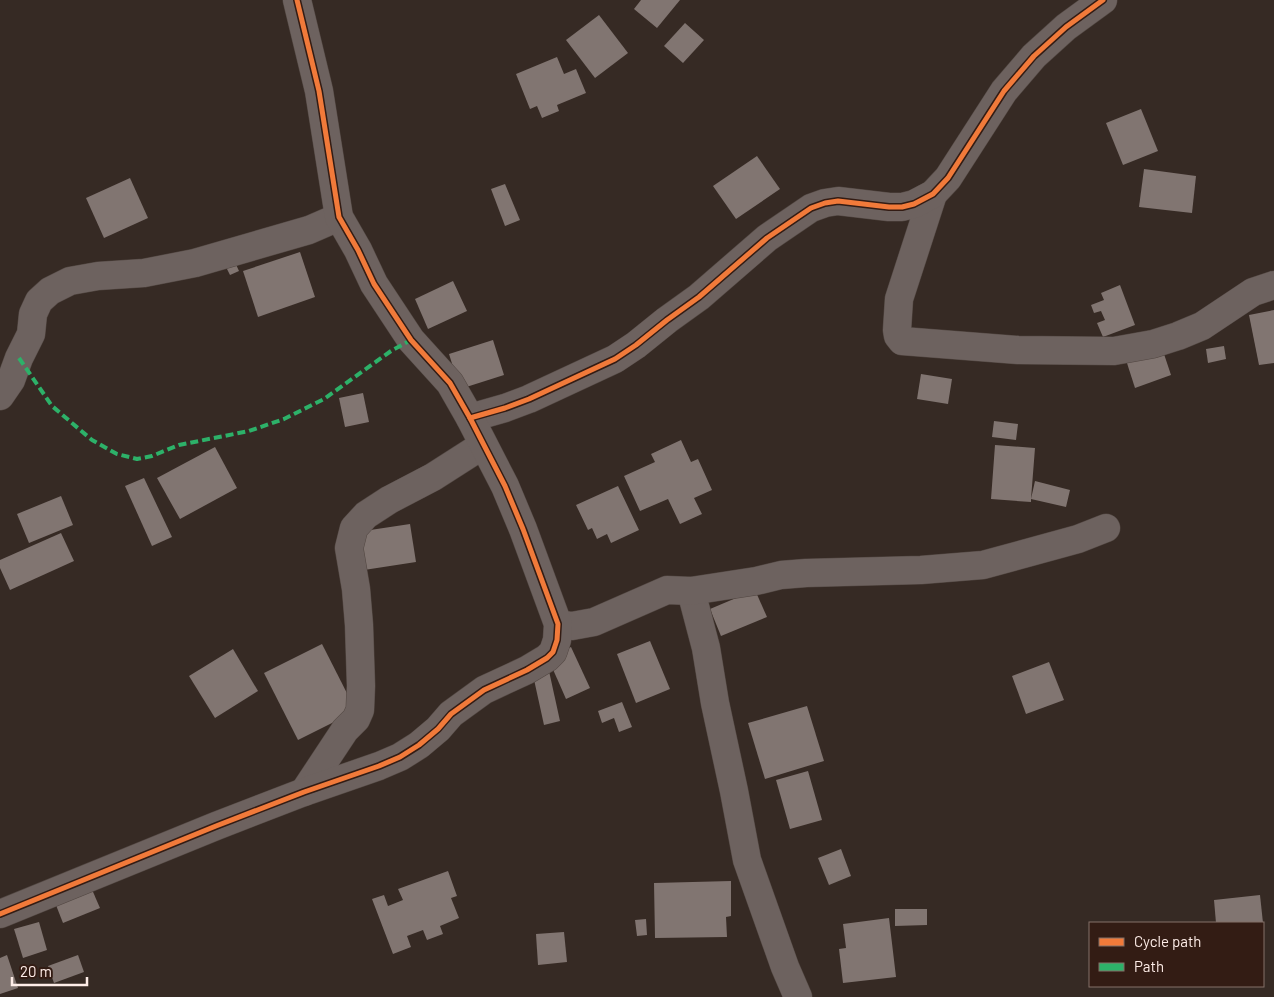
<svg xmlns="http://www.w3.org/2000/svg" width="1274" height="997" font-family="Barlow,sans-serif">
	<style>
		.building { fill: #817571 }
		.lines { fill: none; stroke-linecap: round; stroke-linejoin: round }
		.minor-casing { stroke: #524742; stroke-width: 29 }
		.minor { stroke: #6d625f; stroke-width: 28 }
		.quiet { stroke: #2db169; stroke-width: 4; stroke-dasharray: 8 4; stroke-linecap: butt }
		.cycleway-casing { stroke: #331c14; stroke-width: 8 }
		.cycleway { stroke: #f17a3a; stroke-width: 5 }
	</style>
	<rect width="100%" height="100%" fill="#362a24"/>
	<g class="building">
		<polygon points="641,0 680,0 657,28 634,9"/>
		<polygon points="599,15 628,53 595,78 566,40"/>
		<polygon points="685,23 704,40 683,63 664,46"/>
		<polygon points="557,57 564,74 576,69 586,93 557,105 559,111 542,118 537,106 530,109 516,74"/>
		<polygon points="1141,109 1158,151 1123,165 1106,123"/>
		<polygon points="757,156 780,189 736,219 713,186"/>
		<polygon points="1144,169 1196,176 1192,213 1139,207"/>
		<polygon points="130,178 148,218 104,238 86,198"/>
		<polygon points="505,184 520,220 505,226 491,189"/>
		<polygon points="300,252 315,297 258,317 243,271"/>
		<polygon points="233,258 239,271 230,275 223,261"/>
		<polygon points="453,281 467,311 428,329 415,299"/>
		<polygon points="1120,285 1135,325 1103,337 1097,323 1105,320 1101,311 1094,313 1091,305 1104,300 1101,293"/>
		<polygon points="1274,310 1274,363 1259,365 1249,315"/>
		<polygon points="493,340 504,375 460,389 449,354"/>
		<polygon points="1224,346 1226,359 1208,363 1206,349"/>
		<polygon points="1162,348 1171,375 1135,388 1126,360"/>
		<polygon points="921,374 952,379 948,404 917,399"/>
		<polygon points="363,393 369,422 345,427 339,398"/>
		<polygon points="994,421 1018,424 1016,440 992,437"/>
		<polygon points="681,440 691,462 698,459 712,490 694,498 702,514 680,524 668,499 640,511 624,476 655,462 651,454"/>
		<polygon points="995,445 1035,448 1031,499 1035,481 1070,490 1066,507 1031,499 1031,502 991,499"/>
		<polygon points="215,447 237,488 180,519 157,478"/>
		<polygon points="144,478 172,537 152,546 125,486"/>
		<polygon points="618,486 639,530 611,543 607,534 597,539 592,528 588,530 576,505"/>
		<polygon points="61,496 73,525 29,543 17,514"/>
		<polygon points="410,524 416,562 364,570 357,532"/>
		<polygon points="61,533 74,561 10,590 0,568 0,560"/>
		<polygon points="755,590 767,617 721,636 710,609"/>
		<polygon points="650,641 670,689 636,703 617,654"/>
		<polygon points="322,644 356,711 298,740 264,673"/>
		<polygon points="571,647 590,688 566,699 548,658"/>
		<polygon points="233,649 258,691 215,718 189,676"/>
		<polygon points="1049,662 1064,700 1026,714 1012,676"/>
		<polygon points="549,671 560,721 544,725 533,675"/>
		<polygon points="622,702 632,727 619,732 614,718 602,723 598,711"/>
		<polygon points="807,706 824,761 765,779 748,723"/>
		<polygon points="808,771 822,820 790,829 776,780"/>
		<polygon points="841,849 851,876 829,885 818,858"/>
		<polygon points="448,871 457,896 451,898 459,918 440,926 443,934 427,940 423,930 407,936 411,947 393,954 372,899 384,895 388,906 403,900 398,889"/>
		<polygon points="731,881 731,916 726,917 727,937 655,938 654,883"/>
		<polygon points="90,885 100,908 63,923 54,900"/>
		<polygon points="1260,895 1263,923 1216,923 1214,900"/>
		<polygon points="895,909 927,909 927,925 895,926"/>
		<polygon points="889,918 896,977 843,983 839,949 846,948 843,924"/>
		<polygon points="646,919 647,935 637,936 635,920"/>
		<polygon points="39,922 47,950 23,958 14,929"/>
		<polygon points="564,932 567,962 538,965 536,934"/>
		<polygon points="7,955 18,988 0,994 0,958"/>
		<polygon points="78,955 84,972 54,983 48,966"/>
	</g>
	<g class="lines">
		<defs>
			<g id="minor">
				<polyline points="933,194 899,299 897,330 898,336 902,341 1018,350 1114,351 1153,344 1178,336 1202,326 1253,292 1274,285"/>
				<polyline points="0,396 11,380 19,358 31,334 33,314 39,301 50,291 70,281 98,276 144,273 195,263 309,230 339,217"/>
				<polyline points="470,418 505,408 529,399 615,359 636,345 667,320 699,297 767,238 811,208 825,203 838,201 889,207 902,207 914,204 933,194 948,178 1004,91 1034,56 1066,27 1103,0"/>
				<polyline points="691,591 706,648 715,703 734,791 747,860 785,967 798,997"/>
				<polyline points="558,624 572,626 594,622 667,590 691,591 756,581 781,575 806,573 921,570 983,565 1078,539 1106,528"/>
				<polyline points="304,792 345,730 356,719 360,710 361,686 359,625 356,589 349,548 354,528 366,515 389,500 433,477 483,445"/>
				<polyline points="0,914 216,826 304,792 379,766 400,757 419,745 438,729 451,714 484,690 527,670 547,658 553,652 557,640 558,624 523,529 505,486 470,418 450,383 411,340 374,284 358,250 339,217 319,91 297,0"/>
			</g>
		</defs>
		<use href="#minor" class="minor-casing"/>
		<use href="#minor" class="minor"/>
		<polyline class="quiet" points="19,358 52,406 92,440 117,454 137,459 152,456 179,445 249,431 284,419 324,399 391,351 411,340"/>
		<defs>
			<g id="cycleway">
				<polyline points="470,418 505,408 529,399 615,359 636,345 667,320 699,297 767,238 811,208 825,203 838,201 889,207 902,207 914,204 933,194 948,178 1004,91 1034,56 1066,27 1103,0"/>
				<polyline points="0,914 216,826 304,792 379,766 400,757 419,745 438,729 451,714 484,690 527,670 547,658 553,652 557,640 558,624 523,529 505,486 470,418 450,383 411,340 374,284 358,250 339,217 319,91 297,0"/>
			</g>
		</defs>
		<use href="#cycleway" class="cycleway-casing"/>
		<use href="#cycleway" class="cycleway"/>
	</g>
	<rect x="1089" y="922" width="175" height="65" fill="#331c14" stroke="#847069"/>
	<rect x="1099" y="938" width="25" height="8" fill="#f17a3a" stroke="#847069"/>
	<text x="1134" y="947" font-size="15" fill="#feede8">Cycle path</text>
	<rect x="1099" y="963" width="25" height="8" fill="#2db169" stroke="#847069"/>
	<text x="1134" y="972" font-size="15" fill="#feede8">Path</text>
	<path d="M12 977v8h75v-8" fill="none" stroke="#feede8" stroke-width="2.5"/>
	<text x="20" y="977" font-size="15" fill="#feede8" stroke="#331c14" stroke-width="4" paint-order="stroke">20 m</text>
</svg>
